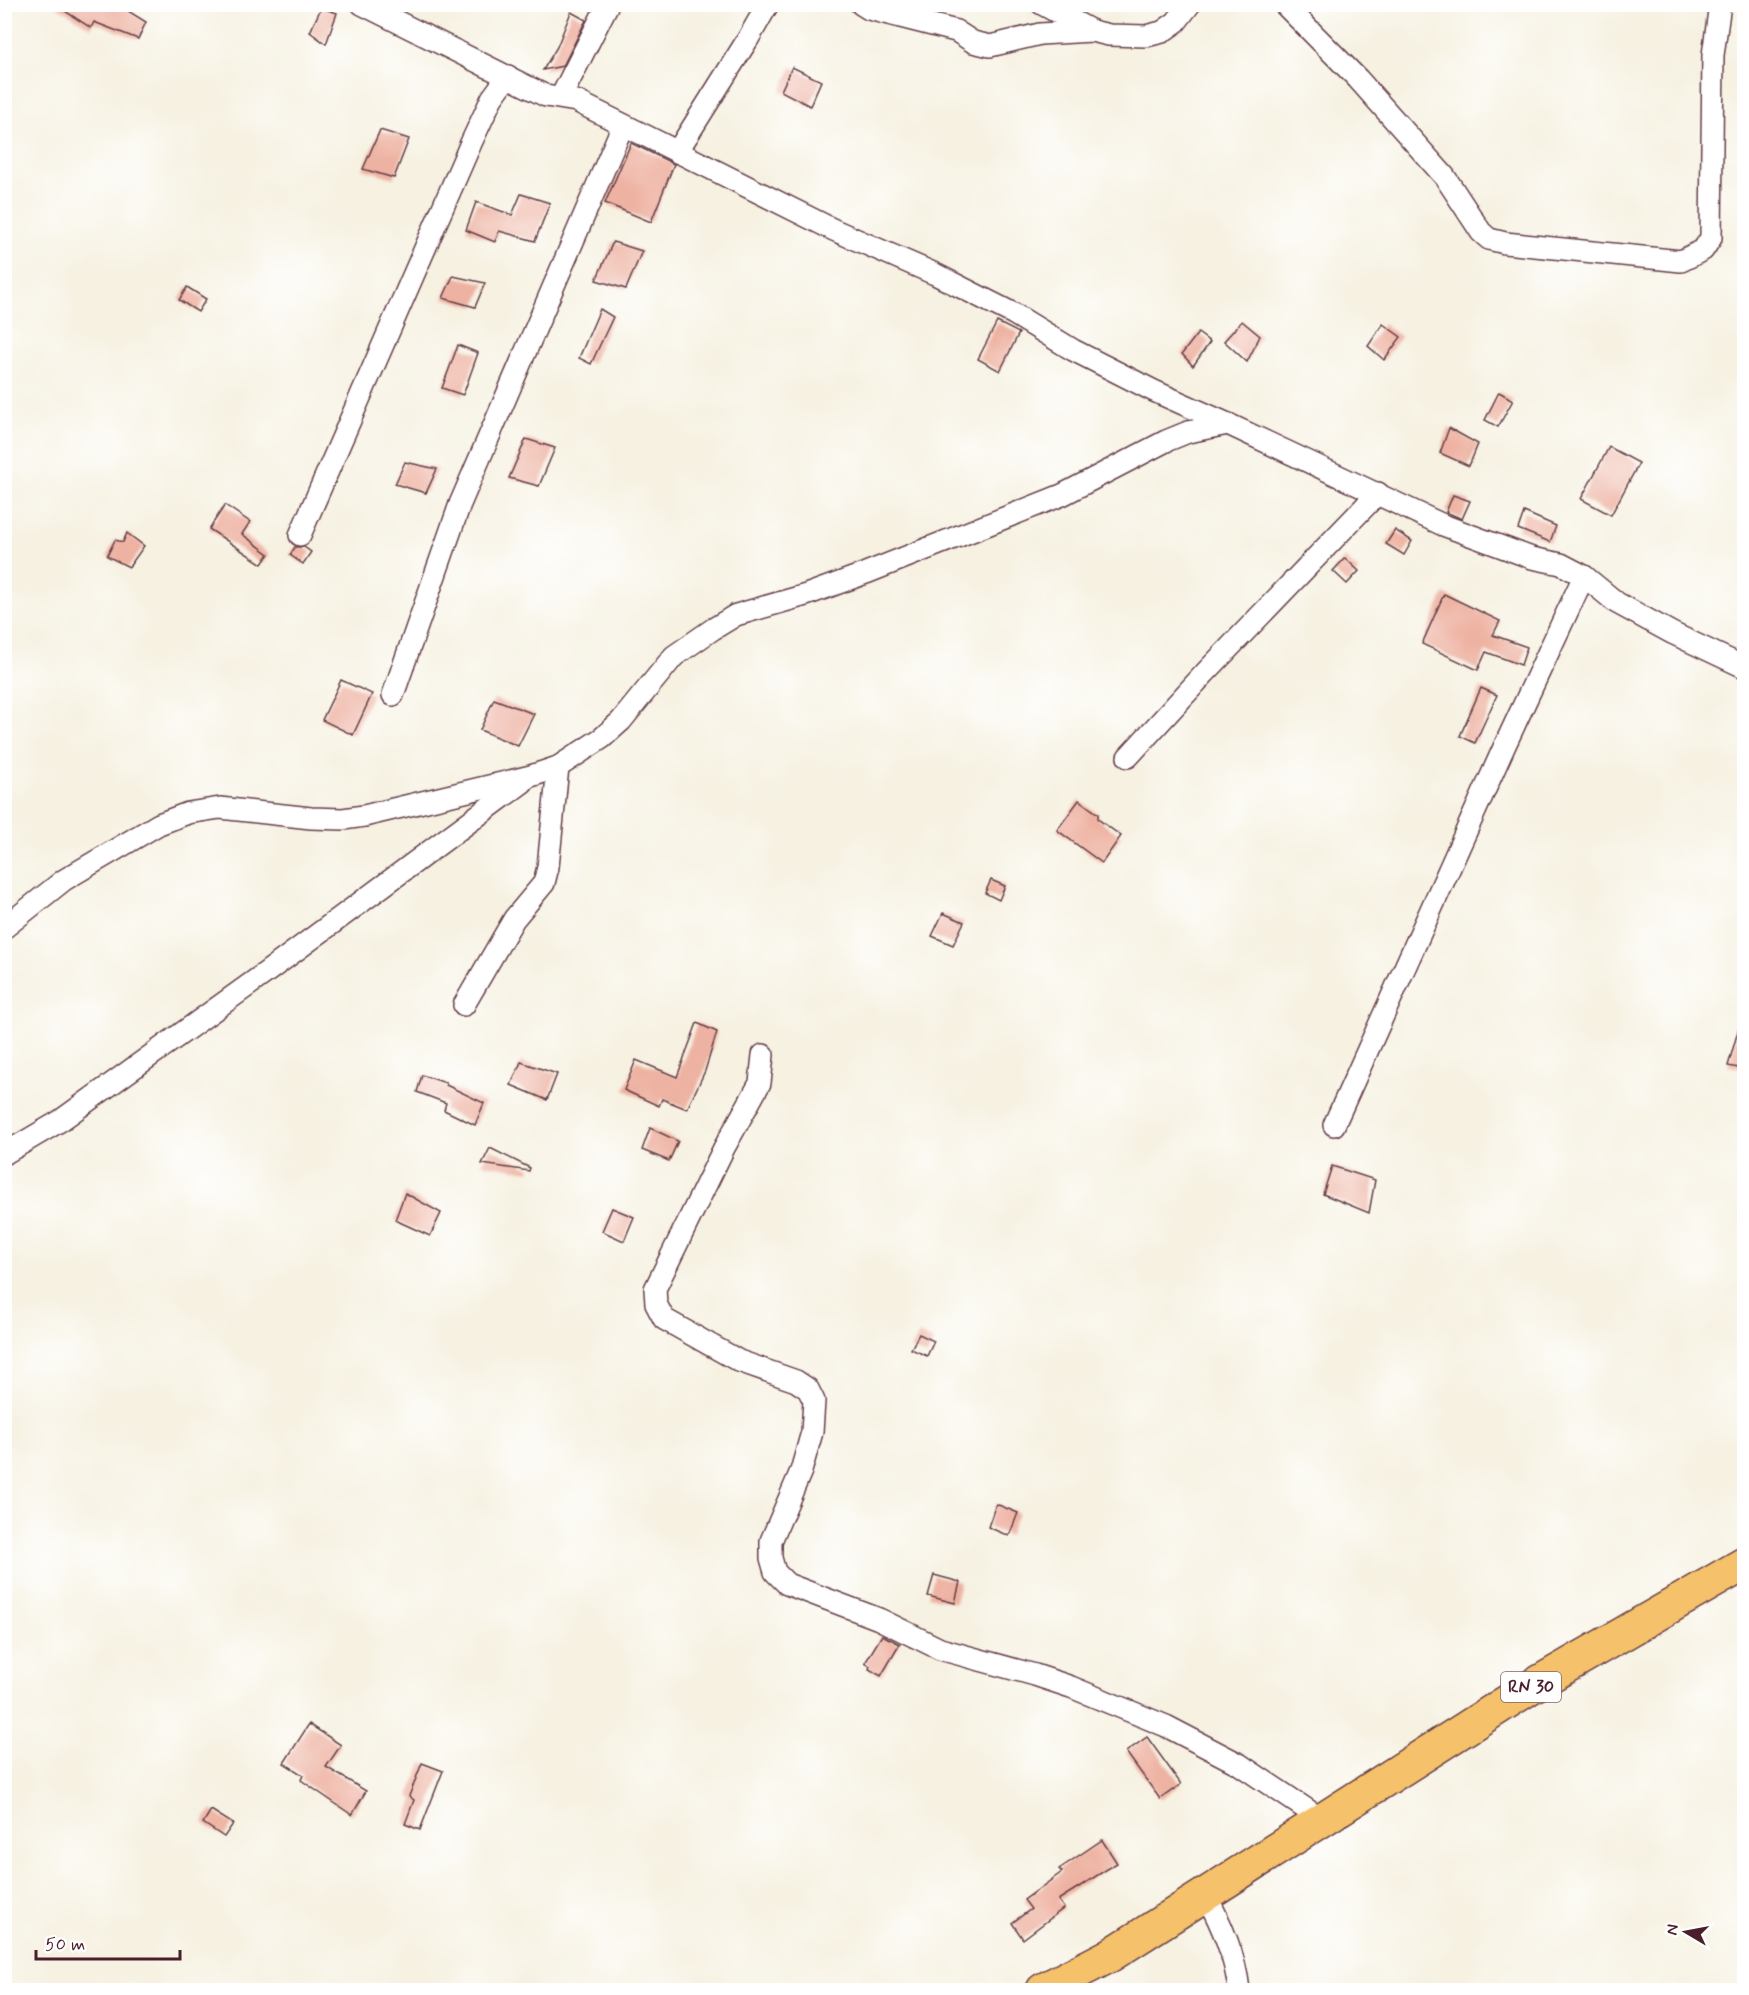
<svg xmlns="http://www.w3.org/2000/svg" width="1749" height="1995" font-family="Mynerve,sans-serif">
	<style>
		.building { fill: #eeb2a2 }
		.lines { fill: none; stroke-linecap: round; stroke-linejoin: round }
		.minor-casing { stroke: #643e46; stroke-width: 24 }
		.primary-casing { stroke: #643e46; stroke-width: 36 }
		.minor { stroke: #fff; stroke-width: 21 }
		.primary { stroke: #f5c16b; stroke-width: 33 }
		.labels { text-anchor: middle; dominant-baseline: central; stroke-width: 6; stroke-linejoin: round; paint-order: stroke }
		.shield { fill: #fff; stroke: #80626b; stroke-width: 1.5 }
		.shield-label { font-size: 18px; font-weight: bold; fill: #4a1f2b }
	</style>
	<rect width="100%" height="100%" fill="#fff"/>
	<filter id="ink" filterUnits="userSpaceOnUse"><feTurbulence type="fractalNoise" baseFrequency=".0167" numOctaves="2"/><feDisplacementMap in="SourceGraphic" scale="12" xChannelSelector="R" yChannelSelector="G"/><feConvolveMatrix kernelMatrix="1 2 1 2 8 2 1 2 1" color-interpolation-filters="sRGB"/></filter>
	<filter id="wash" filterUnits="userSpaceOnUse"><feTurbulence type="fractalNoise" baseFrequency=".008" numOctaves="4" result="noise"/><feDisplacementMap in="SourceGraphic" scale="24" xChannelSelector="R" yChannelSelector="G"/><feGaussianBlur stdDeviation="1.35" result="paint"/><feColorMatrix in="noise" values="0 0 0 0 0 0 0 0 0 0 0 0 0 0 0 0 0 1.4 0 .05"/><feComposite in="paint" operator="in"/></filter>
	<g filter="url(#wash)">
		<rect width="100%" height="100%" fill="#f6f1e1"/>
		<g id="blocks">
			<g class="building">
				<polygon points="54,4 117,4 146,22 138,39 94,22 91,28"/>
				<polygon points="321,8 337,13 326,44 310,32"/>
				<polygon points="571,12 586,20 563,66 543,70 557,47"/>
				<polygon points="792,67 821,81 810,106 781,91"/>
				<polygon points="380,130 409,139 394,178 363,169"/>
				<polygon points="631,143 674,164 651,222 605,203"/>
				<polygon points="521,194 550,203 535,241 499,231 495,242 466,230 476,202 512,215"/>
				<polygon points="613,242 642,251 626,289 596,280"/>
				<polygon points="453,276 485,283 475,307 443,298"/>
				<polygon points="187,287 206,299 198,312 179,300"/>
				<polygon points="600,309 613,317 591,364 579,358"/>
				<polygon points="1242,321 1260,336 1247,362 1224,341"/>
				<polygon points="997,322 1019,333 1000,371 978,359"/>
				<polygon points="1383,324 1401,337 1384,360 1368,346"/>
				<polygon points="1198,333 1210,342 1193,366 1182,354"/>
				<polygon points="458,345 478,353 463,395 442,388"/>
				<polygon points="1499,392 1513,400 1498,427 1485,420"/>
				<polygon points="1449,428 1478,444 1469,466 1440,453"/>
				<polygon points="526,439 555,448 539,486 509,478"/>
				<polygon points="1609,447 1639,463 1611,515 1581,499"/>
				<polygon points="405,462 437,469 426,493 395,484"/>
				<polygon points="1453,495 1470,501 1462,519 1446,512"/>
				<polygon points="225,505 250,522 242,534 269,554 262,564 209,529"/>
				<polygon points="1524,512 1556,526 1550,542 1518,529"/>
				<polygon points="1395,530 1412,541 1404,555 1386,544"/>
				<polygon points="127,533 144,546 129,567 107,556 115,540 123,542"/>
				<polygon points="295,547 304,547 311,552 303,564 290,555"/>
				<polygon points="1345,558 1359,571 1347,584 1333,571"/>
				<polygon points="1444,594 1500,621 1493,635 1527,647 1521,665 1486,652 1478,670 1422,644"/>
				<polygon points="341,680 372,694 353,735 322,720"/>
				<polygon points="1481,688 1497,695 1475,743 1460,736"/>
				<polygon points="494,699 534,714 518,746 480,730"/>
				<polygon points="1079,800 1098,814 1098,819 1121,836 1102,863 1057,830"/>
				<polygon points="991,880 1005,886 999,900 985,893"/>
				<polygon points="943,913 964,922 953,945 932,936"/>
				<polygon points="697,1023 717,1032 705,1071 687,1109 662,1099 659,1106 624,1090 636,1060 677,1077"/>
				<polygon points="1740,1024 1744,1025 1744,1069 1728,1066"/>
				<polygon points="521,1062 557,1074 547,1100 511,1085"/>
				<polygon points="422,1075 446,1083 446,1085 484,1103 475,1125 444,1110 446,1103 417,1092"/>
				<polygon points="650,1128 678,1141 669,1161 642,1150"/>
				<polygon points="490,1148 530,1168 529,1171 482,1164"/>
				<polygon points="1332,1166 1375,1180 1369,1213 1323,1194"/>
				<polygon points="405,1193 441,1213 430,1236 395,1220"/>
				<polygon points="612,1208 634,1217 624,1241 602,1231"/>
				<polygon points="919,1334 934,1341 927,1356 911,1349"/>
				<polygon points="996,1504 1018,1513 1009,1536 988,1527"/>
				<polygon points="934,1575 960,1582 955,1603 928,1596"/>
				<polygon points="882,1635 900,1644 881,1676 869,1669 870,1666 865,1663"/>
				<polygon points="309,1724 341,1745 326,1767 366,1791 352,1815 301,1780 303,1775 284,1763"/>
				<polygon points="1147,1737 1181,1784 1160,1799 1126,1752"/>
				<polygon points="422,1763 443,1771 420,1830 405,1824 414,1800 409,1796"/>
				<polygon points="211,1810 233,1824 224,1837 203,1823"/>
				<polygon points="1102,1840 1117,1863 1058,1900 1064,1908 1023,1939 1012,1923 1031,1909 1024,1900 1062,1872 1059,1869"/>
			</g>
		</g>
	</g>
	<g filter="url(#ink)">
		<use href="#blocks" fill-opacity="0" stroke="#643e46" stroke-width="1.5"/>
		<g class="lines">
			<defs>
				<g id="minor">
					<polyline points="362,4 546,96 576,101 834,230 935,274 1014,314 1073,350 1154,391 1228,424 1443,525 1532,558 1561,564 1584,576 1617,603 1672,633 1744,667"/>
					<polyline points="861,4 869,9 956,31 973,42 990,46 1040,34 1092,31 1109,35 1146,36 1162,32 1176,22 1190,4"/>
					<polyline points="1042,4 1092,31"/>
					<polyline points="1284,4 1358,79 1445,177 1481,232 1489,239 1505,243 1681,261 1703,250 1711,238 1713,55 1720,4"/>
					<polyline points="561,97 608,4"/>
					<polyline points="677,152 748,39 768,4"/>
					<polyline points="300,535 471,143 492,98 508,76"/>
					<polyline points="393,695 460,504 623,125"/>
					<polyline points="1128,757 1205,673 1378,493"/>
					<polyline points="4,928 64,880 159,824 188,813 220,808 311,818 343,819 364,816 531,776 558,767 602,738 621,721 674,656 713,629 736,615 806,595 866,573 1062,495 1166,441 1188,432 1228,424"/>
					<polyline points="464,1005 514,919 544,883 548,867 558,767"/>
					<polyline points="763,1055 760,1083 724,1148 655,1289 656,1304 664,1319 739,1361 796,1381 808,1389 814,1401 812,1432 801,1471 771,1541 771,1558 775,1572 787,1584 879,1619 940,1649 1035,1675 1071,1687 1166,1726 1239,1764 1324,1821"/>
					<polyline points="1334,1125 1505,745 1584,576"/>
					<polyline points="4,1154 60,1121 264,974 523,782"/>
					<path d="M1206,1895c16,31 29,60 33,95"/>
				</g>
				<polyline id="primary" points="1043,1990 1109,1956 1529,1688 1744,1564"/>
			</defs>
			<use href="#minor" class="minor-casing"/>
			<use href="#primary" class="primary-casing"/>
			<use href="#minor" class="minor"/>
			<use href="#primary" class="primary"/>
		</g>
	</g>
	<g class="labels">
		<rect class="shield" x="1501" y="1672" width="60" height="30" rx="4.5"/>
		<g class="shield-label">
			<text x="1531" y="1687">RN 30</text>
		</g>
	</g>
	<rect width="1749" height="1995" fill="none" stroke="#fff" stroke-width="24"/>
	<g transform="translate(1686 1932) rotate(280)" stroke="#ffffff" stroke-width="4.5" paint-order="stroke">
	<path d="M0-4.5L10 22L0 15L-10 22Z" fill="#4a1f2b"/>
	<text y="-9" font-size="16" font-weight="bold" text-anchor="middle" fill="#4a1f2b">N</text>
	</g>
	<path d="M36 1950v9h144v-9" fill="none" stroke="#4a1f2b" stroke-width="3"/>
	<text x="45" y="1950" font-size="18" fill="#4a1f2b" stroke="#ffffff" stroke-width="4.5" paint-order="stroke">50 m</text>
</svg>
